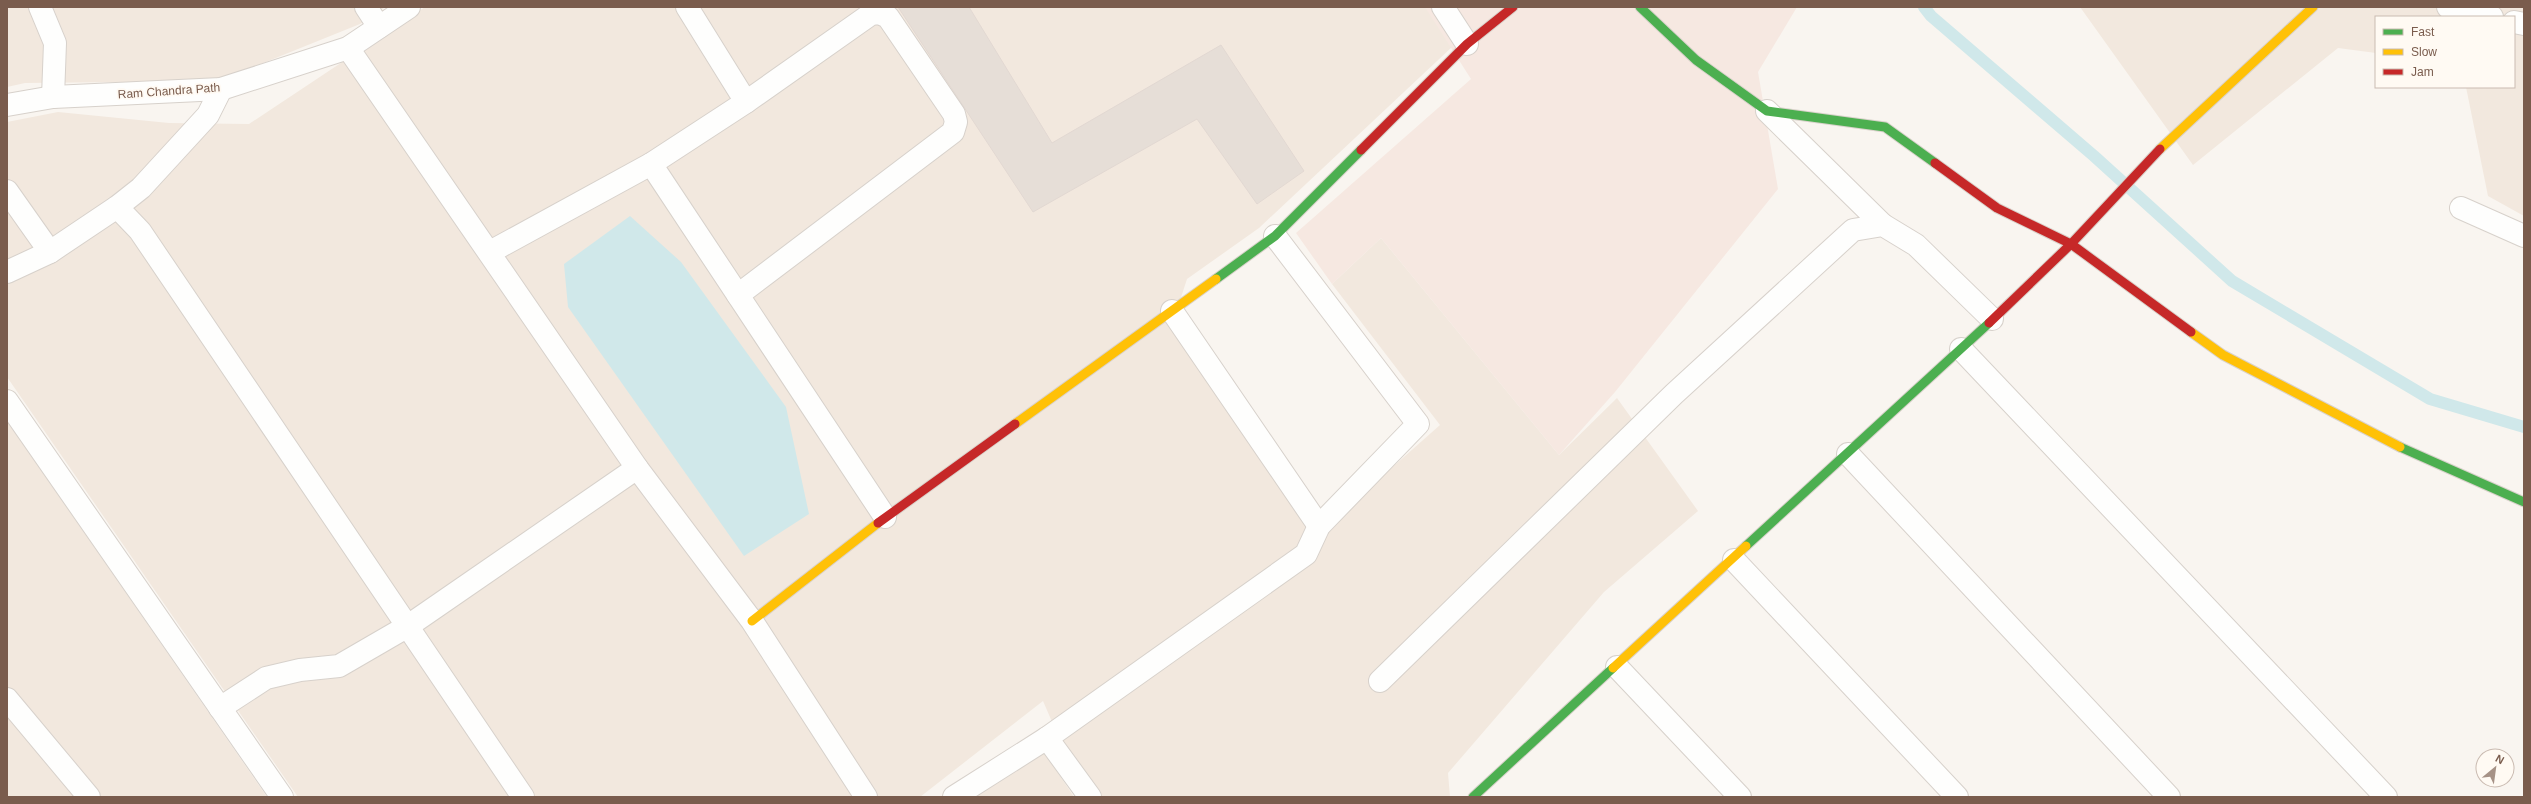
<svg xmlns="http://www.w3.org/2000/svg" width="2531" height="804" font-family="Helvetica,sans-serif">
	<style>
		.residential { fill: #f2e8de }
		.commercial { fill: #f6e8e1 }
		.water { fill: #d0e8ea }
		.lines { fill: none; stroke-linecap: round; stroke-linejoin: round }
		.stream { stroke: #d0e8ea; stroke-width: 12 }
		.building { fill: #e6ded7; stroke: #e2d8d2 }
		.street-casing { stroke: #d7d1cb; stroke-width: 24 }
		.fast-casing { stroke: #d9d2cb; stroke-width: 11 }
		.slow-casing { stroke: #d9d2cb; stroke-width: 11 }
		.jam-casing { stroke: #d9d2cb; stroke-width: 11 }
		.street { stroke: #fefefd; stroke-width: 22 }
		.fast { stroke: #4caf50; stroke-width: 9 }
		.slow { stroke: #ffc107; stroke-width: 9 }
		.jam { stroke: #c62828; stroke-width: 9 }
		.labels { text-anchor: middle; dominant-baseline: central; stroke-width: 3.5; stroke-linejoin: round; paint-order: stroke }
		.street-label { font-size: 12px; fill: #7a5c4d; stroke: #fffaf3 }
	</style>
	<rect width="100%" height="100%" fill="#f9f5f0"/>
	<g class="residential">
		<polygon points="7,7 385,7 360,24 219,81 25,83 7,87"/>
		<polygon points="425,7 1428,7 1453,46 1259,228 1187,279 1171,328 1316,535 1440,425 1332,284 1381,238 1559,455 1617,398 1698,511 1604,592 1448,773 1450,797 1102,797 1056,731 1043,701 920,797 298,797 7,377 7,122 58,112 169,123 249,124"/>
		<polygon points="2080,7 2524,7 2524,216 2488,196 2466,87 2514,87 2514,17 2376,17 2376,53 2338,48 2193,165"/>
		<polygon points="7,421 267,797 7,797"/>
		<polygon points="1036,740 1074,797 970,797"/>
	</g>
	<polygon class="commercial" points="1425,7 1797,7 1758,72 1778,189 1615,392 1559,455 1381,238 1332,284 1296,233 1471,79"/>
	<polygon class="water" points="630,216 681,262 786,407 809,514 744,556 568,307 564,264"/>
	<g class="lines">
		<polyline class="stream" points="1924,7 1931,16 2094,156 2232,281 2430,399 2524,427"/>
	</g>
	<polygon class="building" points="898,7 969,7 1052,143 1221,45 1304,171 1257,204 1197,119 1033,212"/>
	<g class="lines">
		<defs>
			<g id="street">
				<polyline points="40,7 55,43 53,97"/>
				<polyline points="366,7 379,27"/>
				<polyline points="687,7 746,102"/>
				<polyline points="1443,7 1467,44"/>
				<polyline points="2448,7 2492,17"/>
				<polyline points="2514,22 2524,24"/>
				<polyline points="348,48 637,468 752,621 866,797"/>
				<polyline points="7,105 53,97 221,89 348,48 409,7"/>
				<polyline points="1767,111 1883,225"/>
				<polyline points="651,164 885,517"/>
				<polyline points="7,191 50,252"/>
				<polyline points="117,207 140,231 523,797"/>
				<polyline points="2461,208 2524,236"/>
				<polyline points="490,252 651,164 746,102 871,14 879,13 888,17 954,114 956,122 953,132 738,295"/>
				<polyline points="7,272 50,252 117,207 141,188 208,115 221,89"/>
				<polyline points="1172,311 1319,526"/>
				<polyline points="1961,349 2386,797"/>
				<polyline points="7,401 282,797"/>
				<polyline points="1848,454 2169,797"/>
				<polyline points="1734,560 1957,797"/>
				<polyline points="1617,667 1740,797"/>
				<polyline points="1380,681 1674,394 1853,230 1883,225 1916,245 1992,319"/>
				<polyline points="7,699 89,797"/>
				<polyline points="220,708 266,678 300,670 339,666 408,626 637,468"/>
				<polyline points="1047,738 1090,797"/>
				<polyline points="954,797 1047,738 1306,554 1319,526 1418,424 1275,236"/>
			</g>
			<g id="fast">
				<polyline points="1640,7 1696,60 1767,111 1885,127 1935,163"/>
				<polyline points="1216,279 1275,236 1361,150"/>
				<polyline points="2400,447 2524,502"/>
				<polyline points="1746,546 1989,323"/>
				<polyline points="1473,797 1613,668"/>
			</g>
			<g id="slow">
				<polyline points="2160,149 2313,7"/>
				<polyline points="2191,332 2223,355 2400,447"/>
				<polyline points="1015,424 1216,279"/>
				<polyline points="752,621 878,523"/>
				<polyline points="1613,668 1746,546"/>
			</g>
			<g id="jam">
				<polyline points="1361,150 1467,44 1513,7"/>
				<polyline points="1935,163 1997,208 2071,244 2191,332"/>
				<polyline points="1989,323 2071,244 2160,149"/>
				<polyline points="878,523 1015,424"/>
			</g>
		</defs>
		<use href="#street" class="street-casing"/>
		<use href="#fast" class="fast-casing"/>
		<use href="#slow" class="slow-casing"/>
		<use href="#jam" class="jam-casing"/>
		<use href="#street" class="street"/>
		<use href="#fast" class="fast"/>
		<use href="#slow" class="slow"/>
		<use href="#jam" class="jam"/>
	</g>
	<g class="labels">
		<g class="street-label">
			<text transform="translate(169 91) rotate(-4)">Ram Chandra Path</text>
		</g>
	</g>
	<rect width="2531" height="804" fill="none" stroke="#7a5c4d" stroke-width="16"/>
	<rect x="2375" y="16" width="140" height="72" fill="#fffaf3" stroke="#cabbb1"/>
	<rect x="2383" y="29" width="20" height="6" fill="#4caf50" stroke="#cabbb1"/>
	<text x="2411" y="36" font-size="12" fill="#7a5c4d">Fast</text>
	<rect x="2383" y="49" width="20" height="6" fill="#ffc107" stroke="#cabbb1"/>
	<text x="2411" y="56" font-size="12" fill="#7a5c4d">Slow</text>
	<rect x="2383" y="69" width="20" height="6" fill="#c62828" stroke="#cabbb1"/>
	<text x="2411" y="76" font-size="12" fill="#7a5c4d">Jam</text>
	<g transform="translate(2495 768) rotate(29)"><circle r="19" fill="#fffaf3" stroke="#cabbb1"/>
	<path d="M0-3L7 15L0 10L-7 15Z" fill="#a69286"/>
	<text y="-6" font-size="11" font-weight="bold" text-anchor="middle" fill="#7a5c4d">N</text>
	</g>
</svg>
